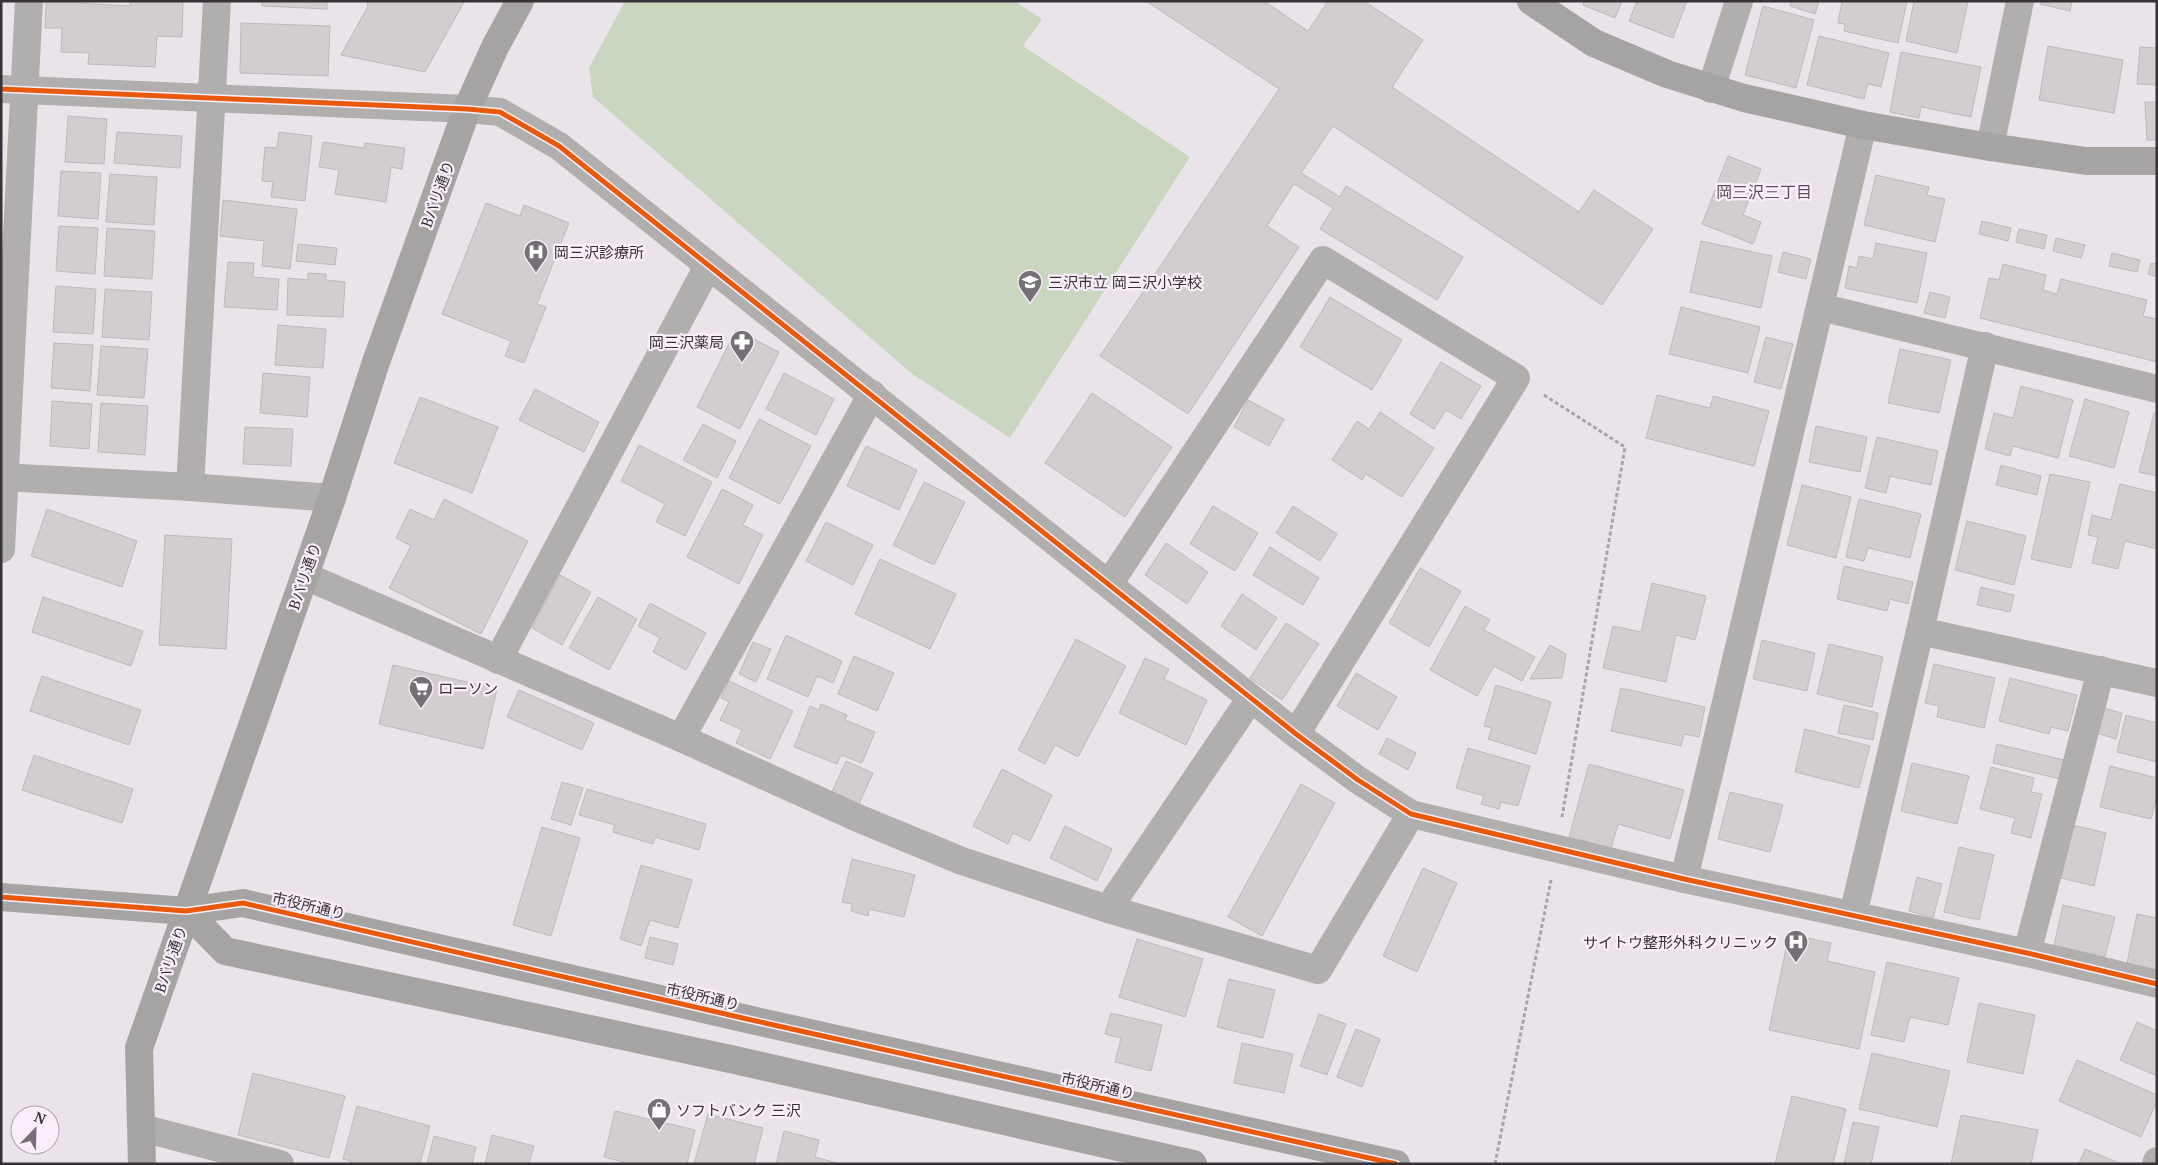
<svg xmlns="http://www.w3.org/2000/svg" width="2158" height="1165" font-family="'Noto Serif','Noto Sans JP',serif">
	<style>
		.green { fill: #cad7c0 }
		.building { fill: #d2cdcf; stroke: #beb9bb }
		.lines { fill: none; stroke-linecap: round; stroke-linejoin: round }
		.path { stroke: #a8a5a6; stroke-width: 3; stroke-dasharray: 4 2.5; stroke-linecap: butt }
		.street { stroke: #b0afae; stroke-width: 28 }
		.secondary { stroke: #a6a4a3; stroke-width: 28 }
		.cycleway-casing { stroke: #faeefa; stroke-width: 8 }
		.cycleway { stroke: #e8590c; stroke-width: 5 }
		.labels { text-anchor: middle; dominant-baseline: central; stroke-width: 4.5; stroke-linejoin: round; paint-order: stroke }
		.street-label { font-size: 15px; fill: #363236; stroke: #faeefa }
		.poi-label { font-size: 15px; fill: #363236; stroke: #faeefa; text-anchor: start }
		.neighbourhood-label { font-size: 16px; fill: #5a5059; stroke: #faeefa }
	</style>
	<rect width="100%" height="100%" fill="#eae4ea"/>
	<polygon class="green" points="625,1 1014,1 1042,19 1023,46 1190,157 1010,438 911,373 593,97 589,68"/>
	<g class="building">
		<polygon points="46,1 76,1 76,3 130,6 130,1 183,1 182,37 157,36 155,67 88,64 89,53 61,52 62,28 45,28"/>
		<polygon points="262,1 327,1 327,9 262,6"/>
		<polygon points="367,1 463,1 464,2 425,72 341,55 368,6"/>
		<polygon points="1146,1 1264,1 1308,31 1328,1 1364,1 1423,40 1392,87 1579,212 1594,190 1653,229 1602,305 1333,126 1301,173 1340,197 1346,186 1463,257 1437,300 1320,229 1333,208 1294,184 1267,226 1299,247 1188,414 1100,356 1279,89"/>
		<polygon points="1584,1 1622,1 1615,18 1583,5"/>
		<polygon points="1637,1 1687,1 1673,38 1629,21"/>
		<polygon points="1791,1 1819,1 1815,14 1790,6"/>
		<polygon points="1842,1 1907,1 1898,43 1844,31 1845,24 1838,23"/>
		<polygon points="1914,1 1968,1 1957,53 1906,41"/>
		<polygon points="2041,1 2072,1 2070,11 2040,4"/>
		<polygon points="1763,6 1814,20 1796,88 1745,75"/>
		<polygon points="241,23 330,26 328,76 240,73"/>
		<polygon points="1819,36 1889,53 1881,87 1868,84 1864,99 1807,85"/>
		<polygon points="2048,46 2123,60 2114,113 2039,100"/>
		<polygon points="2140,47 2157,48 2157,85 2137,84"/>
		<polygon points="1901,52 1981,67 1971,117 1921,107 1919,118 1890,112"/>
		<polygon points="2145,102 2157,102 2157,140 2147,140"/>
		<polygon points="68,116 107,119 104,164 65,162"/>
		<polygon points="117,132 182,136 180,168 114,163"/>
		<polygon points="279,132 312,136 305,201 271,197 273,182 262,181 265,147 277,148"/>
		<polygon points="323,142 364,148 365,143 405,148 402,169 391,167 386,202 335,194 339,170 319,167"/>
		<polygon points="1728,156 1761,169 1743,215 1761,222 1753,244 1702,224"/>
		<polygon points="61,171 101,173 98,219 58,216"/>
		<polygon points="110,174 157,177 154,225 106,222"/>
		<polygon points="1876,175 1929,187 1927,195 1945,199 1935,242 1864,225"/>
		<polygon points="223,200 297,209 290,269 262,266 264,241 220,236"/>
		<polygon points="486,203 520,216 524,205 569,223 537,304 546,307 524,363 505,356 511,341 442,314"/>
		<polygon points="1982,221 2011,228 2008,241 1979,234"/>
		<polygon points="59,226 98,228 95,274 56,271"/>
		<polygon points="107,228 155,231 152,279 104,276"/>
		<polygon points="2019,229 2047,235 2044,249 2016,242"/>
		<polygon points="2056,238 2085,245 2081,258 2053,251"/>
		<polygon points="1701,241 1772,256 1761,308 1690,292"/>
		<polygon points="1876,243 1927,253 1917,303 1845,288 1849,266 1857,268 1859,256 1873,259"/>
		<polygon points="298,244 337,248 335,265 296,261"/>
		<polygon points="1783,252 1811,259 1806,279 1778,272"/>
		<polygon points="2112,253 2140,260 2137,272 2109,266"/>
		<polygon points="228,262 254,263 253,277 279,279 277,310 224,307"/>
		<polygon points="2151,263 2157,264 2157,277 2148,274"/>
		<polygon points="2003,264 2046,275 2043,290 2057,294 2061,279 2147,300 2143,316 2156,319 2157,316 2157,362 1980,318 1989,278 1999,280"/>
		<polygon points="308,273 326,274 326,280 345,282 343,317 287,315 288,278 308,280"/>
		<polygon points="56,286 96,289 93,334 53,332"/>
		<polygon points="105,289 152,292 149,340 102,337"/>
		<polygon points="1930,292 1950,297 1945,318 1924,313"/>
		<polygon points="1330,297 1402,340 1372,390 1300,347"/>
		<polygon points="1681,307 1760,327 1748,373 1669,354"/>
		<polygon points="278,325 326,329 323,368 275,365"/>
		<polygon points="736,330 779,352 740,429 697,407"/>
		<polygon points="1766,337 1793,344 1781,389 1754,382"/>
		<polygon points="54,343 93,345 90,391 51,388"/>
		<polygon points="101,346 148,349 144,398 97,395"/>
		<polygon points="1900,349 1951,360 1939,413 1888,403"/>
		<polygon points="1441,362 1481,386 1461,419 1446,410 1434,429 1410,414"/>
		<polygon points="263,373 310,377 307,417 260,413"/>
		<polygon points="784,373 834,399 816,435 766,409"/>
		<polygon points="2021,386 2073,400 2058,458 2013,446 2010,456 1985,449 1994,413 2013,418"/>
		<polygon points="535,389 599,422 584,452 519,420"/>
		<polygon points="1092,393 1172,447 1125,517 1045,463"/>
		<polygon points="1657,395 1710,408 1713,396 1769,411 1754,466 1646,438"/>
		<polygon points="420,397 498,427 472,493 394,463"/>
		<polygon points="2085,399 2129,412 2114,468 2069,456"/>
		<polygon points="1248,400 1284,419 1269,446 1234,427"/>
		<polygon points="52,401 92,404 89,449 50,446"/>
		<polygon points="101,403 148,406 145,455 98,452"/>
		<polygon points="1380,412 1434,448 1402,497 1366,474 1362,480 1332,460 1357,421 1369,429"/>
		<polygon points="2154,413 2157,413 2157,476 2139,472"/>
		<polygon points="759,419 811,446 780,504 729,478"/>
		<polygon points="703,424 736,441 717,478 683,460"/>
		<polygon points="1816,426 1867,437 1860,472 1809,462"/>
		<polygon points="245,427 293,429 291,466 243,464"/>
		<polygon points="1877,437 1938,451 1931,485 1890,476 1886,493 1865,488"/>
		<polygon points="639,445 712,482 685,536 656,522 665,504 621,481"/>
		<polygon points="866,446 917,470 899,510 847,486"/>
		<polygon points="2001,465 2041,476 2037,495 1996,485"/>
		<polygon points="2050,474 2090,482 2071,568 2031,559"/>
		<polygon points="924,482 965,502 934,565 893,545"/>
		<polygon points="2120,484 2157,493 2157,549 2125,541 2118,569 2092,563 2098,537 2088,535 2092,515 2111,520"/>
		<polygon points="1802,485 1851,497 1836,558 1787,545"/>
		<polygon points="722,489 753,505 743,525 763,535 739,584 687,557"/>
		<polygon points="444,499 528,541 481,634 389,588 411,546 396,538 410,509 434,520"/>
		<polygon points="1859,499 1921,514 1910,558 1868,548 1864,561 1846,557"/>
		<polygon points="1213,506 1258,533 1235,571 1190,544"/>
		<polygon points="1293,506 1337,534 1320,561 1276,533"/>
		<polygon points="47,509 137,541 122,587 31,556"/>
		<polygon points="1967,521 2026,536 2014,585 1955,570"/>
		<polygon points="826,522 873,545 853,585 806,561"/>
		<polygon points="165,535 232,539 226,649 159,645"/>
		<polygon points="1166,543 1208,572 1187,604 1145,575"/>
		<polygon points="1270,547 1319,578 1303,605 1253,575"/>
		<polygon points="880,559 956,594 930,649 855,614"/>
		<polygon points="1844,566 1913,582 1908,604 1890,599 1887,611 1837,599"/>
		<polygon points="1420,568 1461,591 1429,647 1389,623"/>
		<polygon points="560,575 591,592 562,645 532,628"/>
		<polygon points="1652,583 1706,596 1695,640 1676,635 1666,682 1603,668 1613,626 1641,632"/>
		<polygon points="1981,587 2014,595 2010,612 1977,605"/>
		<polygon points="1242,594 1277,618 1256,650 1221,626"/>
		<polygon points="43,597 143,631 131,666 32,632"/>
		<polygon points="598,597 637,619 609,670 569,648"/>
		<polygon points="650,603 706,633 686,670 653,652 660,638 638,626"/>
		<polygon points="1465,606 1490,620 1484,630 1535,657 1522,681 1494,666 1477,696 1430,670"/>
		<polygon points="1286,623 1319,644 1282,700 1250,678"/>
		<polygon points="786,635 842,661 833,683 817,676 808,697 767,679"/>
		<polygon points="1076,639 1126,666 1078,757 1055,745 1045,764 1018,750"/>
		<polygon points="1762,640 1815,653 1807,691 1753,679"/>
		<polygon points="753,642 771,649 756,682 739,674"/>
		<polygon points="1829,644 1883,657 1872,707 1817,694"/>
		<polygon points="1550,645 1566,654 1562,678 1530,679"/>
		<polygon points="854,656 894,673 877,711 838,694"/>
		<polygon points="1145,658 1169,669 1164,679 1207,700 1186,745 1119,713"/>
		<polygon points="1934,664 1995,678 1984,728 1937,717 1939,706 1925,703"/>
		<polygon points="393,665 497,689 483,749 379,724"/>
		<polygon points="1356,673 1397,697 1378,730 1337,706"/>
		<polygon points="42,676 141,710 129,745 30,711"/>
		<polygon points="2010,678 2077,695 2068,731 2051,727 2049,734 1999,721"/>
		<polygon points="729,681 793,711 770,759 736,743 742,730 720,720 729,702 721,698"/>
		<polygon points="1496,685 1551,702 1536,754 1488,739 1492,728 1484,726"/>
		<polygon points="1621,688 1705,707 1699,737 1684,734 1681,746 1611,731"/>
		<polygon points="519,690 594,723 582,750 507,717"/>
		<polygon points="821,704 847,715 845,720 875,732 862,763 841,755 837,764 794,747 810,706 819,710"/>
		<polygon points="1844,705 1878,713 1873,740 1838,733"/>
		<polygon points="2103,708 2122,713 2116,739 2096,733"/>
		<polygon points="2126,715 2157,723 2157,762 2117,752"/>
		<polygon points="1805,729 1870,746 1859,788 1795,772"/>
		<polygon points="1387,738 1416,753 1408,770 1379,754"/>
		<polygon points="1997,744 2064,760 2060,779 1993,763"/>
		<polygon points="1468,748 1530,766 1518,806 1501,802 1499,809 1481,804 1484,796 1456,788"/>
		<polygon points="34,755 133,789 122,823 22,790"/>
		<polygon points="846,761 873,773 858,806 831,794"/>
		<polygon points="1912,763 1969,776 1957,824 1901,811"/>
		<polygon points="1589,764 1684,790 1670,839 1618,824 1611,848 1569,837"/>
		<polygon points="2110,766 2157,778 2157,796 2151,819 2100,807"/>
		<polygon points="1991,767 2034,778 2031,792 2042,794 2031,838 2011,833 2015,818 1980,809"/>
		<polygon points="1002,769 1052,795 1030,841 1013,833 1008,844 973,826"/>
		<polygon points="562,782 583,788 571,825 551,819"/>
		<polygon points="1301,784 1335,803 1262,936 1228,917"/>
		<polygon points="587,789 706,824 699,850 655,837 653,844 613,832 615,825 579,815"/>
		<polygon points="1730,792 1783,805 1770,852 1718,839"/>
		<polygon points="2073,825 2106,833 2094,886 2061,878"/>
		<polygon points="1065,826 1112,849 1097,881 1050,858"/>
		<polygon points="542,827 580,838 551,936 513,925"/>
		<polygon points="1959,847 1994,855 1979,920 1944,912"/>
		<polygon points="852,859 915,875 904,917 869,909 868,916 851,911 852,904 842,902"/>
		<polygon points="641,865 692,880 678,928 650,920 641,946 620,939"/>
		<polygon points="1423,868 1457,883 1417,972 1383,956"/>
		<polygon points="1917,877 1942,884 1933,918 1909,911"/>
		<polygon points="2063,905 2115,917 2105,957 2054,945"/>
		<polygon points="2137,914 2157,918 2157,974 2126,968"/>
		<polygon points="1789,934 1831,943 1827,961 1875,972 1859,1049 1769,1030"/>
		<polygon points="650,937 678,944 673,965 645,958"/>
		<polygon points="1137,939 1203,959 1185,1017 1119,997"/>
		<polygon points="1887,962 1959,978 1948,1025 1910,1017 1904,1042 1871,1035"/>
		<polygon points="1229,979 1275,990 1263,1038 1217,1027"/>
		<polygon points="1979,1003 2035,1015 2023,1074 1967,1062"/>
		<polygon points="1111,1013 1162,1025 1151,1071 1115,1062 1121,1038 1105,1034"/>
		<polygon points="1319,1014 1346,1024 1327,1075 1300,1066"/>
		<polygon points="2137,1022 2157,1031 2157,1076 2120,1060"/>
		<polygon points="1356,1029 1380,1039 1362,1087 1337,1077"/>
		<polygon points="1242,1043 1293,1054 1284,1093 1234,1083"/>
		<polygon points="1872,1053 1950,1071 1937,1127 1859,1109"/>
		<polygon points="2077,1060 2157,1095 2157,1101 2141,1137 2059,1101"/>
		<polygon points="253,1073 345,1096 329,1158 238,1135"/>
		<polygon points="1792,1096 1846,1109 1833,1164 1775,1164"/>
		<polygon points="357,1106 430,1126 420,1164 360,1164 343,1159"/>
		<polygon points="615,1111 695,1130 687,1164 631,1164 604,1157"/>
		<polygon points="708,1114 763,1128 754,1164 694,1164"/>
		<polygon points="1961,1115 2038,1130 2031,1164 1951,1164"/>
		<polygon points="1853,1122 1879,1127 1871,1164 1844,1164"/>
		<polygon points="784,1131 819,1140 815,1157 841,1164 776,1164"/>
		<polygon points="492,1135 534,1146 529,1164 485,1164"/>
		<polygon points="434,1136 476,1147 472,1164 427,1164"/>
		<polygon points="2085,1149 2122,1164 2079,1164"/>
	</g>
	<g class="lines">
		<g class="path">
			<polyline points="1544,395 1625,447 1562,817"/>
			<polyline points="1495,1164 1551,880"/>
		</g>
		<g class="street">
			<polyline points="1,89 467,109 500,112 559,146 1296,734 1358,780 1411,814 1684,879 2027,953 2157,984"/>
			<polyline points="1711,89 1739,1"/>
			<polyline points="1990,147 2020,1"/>
			<polyline points="1820,307 2157,389"/>
			<polyline points="1,477 190,487 332,498"/>
			<polyline points="190,487 217,1"/>
			<polyline points="1,549 29,1"/>
			<polyline points="305,576 681,738 860,819 962,861 1108,909 1318,970 1411,814"/>
			<polyline points="1109,584 1323,260 1516,378 1296,734"/>
			<polyline points="1920,631 2157,683"/>
			<polyline points="498,660 708,266"/>
			<polyline points="681,738 872,394"/>
			<polyline points="1684,879 1863,125"/>
			<polyline points="1108,909 1251,698"/>
			<polyline points="1853,915 1920,631 1985,346"/>
			<polyline points="2027,953 2101,670"/>
			<polyline points="142,1128 280,1164"/>
			<polyline points="2156,1164 2157,1161"/>
		</g>
		<g class="secondary">
			<polyline points="1531,1 1594,43 1667,74 1744,98 1863,125 1990,147 2086,161 2157,161"/>
			<polyline points="1,897 186,911 243,903 747,1019 1396,1164"/>
			<polyline points="186,911 225,951 735,1060 1193,1164"/>
			<polyline points="142,1164 139,1048 332,498 376,362 467,109 495,47 520,1"/>
		</g>
		<defs>
			<g id="cycleway">
				<polyline points="1,89 467,109 500,112 559,146 1296,734 1358,780 1411,814 1684,879 2027,953 2157,984"/>
				<polyline points="1,897 186,911 243,903 747,1019 1396,1164"/>
			</g>
		</defs>
		<use href="#cycleway" class="cycleway-casing"/>
		<use href="#cycleway" class="cycleway"/>
	</g>
	<defs>
		<symbol id="hospital-pin" viewBox="-11 -11 22 30"><path d="M0 17L-7.5 6A9.5 9.5 0 1 1 7.5 6Z" fill="#757075" stroke="#faeefa"/><path d="M-5-5h3v3.5h4V-5h3V5h-3V1.5h-4V5h-3Z" fill="#fff"/></symbol>
		<symbol id="school-pin" viewBox="-11 -11 22 30"><path d="M0 17L-7.5 6A9.5 9.5 0 1 1 7.5 6Z" fill="#757075" stroke="#faeefa"/><path d="M0-5L7-2L0 1L-7-2ZM-4 1L0 2.5L4 1V4Q0 6-4 4Z" fill="#fff"/></symbol>
		<symbol id="pharmacy-pin" viewBox="-11 -11 22 30"><path d="M0 17L-7.5 6A9.5 9.5 0 1 1 7.5 6Z" fill="#757075" stroke="#faeefa"/><path d="M-2-6h4v4h4v4h-4v4h-4v-4h-4v-4h4Z" fill="#fff"/></symbol>
		<symbol id="supermarket-pin" viewBox="-11 -11 22 30"><path d="M0 17L-7.5 6A9.5 9.5 0 1 1 7.5 6Z" fill="#757075" stroke="#faeefa"/><path d="M-6-5.5h2.5l.6 2H6L4.5 2H-2.5L-4.4-4H-6ZM-1.5 3.2a1.3 1.3 0 1 0 .1 0ZM3 3.2a1.3 1.3 0 1 0 .1 0Z" fill="#fff"/></symbol>
		<symbol id="shop-pin" viewBox="-11 -11 22 30"><path d="M0 17L-7.5 6A9.5 9.5 0 1 1 7.5 6Z" fill="#757075" stroke="#faeefa"/><path d="M-5-2.5h2.3a2.7 3.5 0 0 1 5.4 0H5L5.5 6h-11ZM-1.5-2.5h3a1.5 2.3 0 0 0-3 0Z" fill="#fff"/></symbol>
	</defs>
	<g fill-rule="evenodd">
		<use href="#hospital-pin" x="522" y="238" width="28" height="38"/>
		<use href="#school-pin" x="1016" y="268" width="28" height="38"/>
		<use href="#pharmacy-pin" x="728" y="328" width="28" height="38"/>
		<use href="#supermarket-pin" x="407" y="674" width="28" height="38"/>
		<use href="#hospital-pin" x="1782" y="928" width="28" height="38"/>
		<use href="#shop-pin" x="645" y="1096" width="28" height="38"/>
	</g>
	<g class="labels">
		<g class="street-label">
			<text transform="translate(437 194) rotate(-70)">Bバリ通り</text>
			<text transform="translate(304 576) rotate(-71)">Bバリ通り</text>
			<text transform="translate(309 905) rotate(13)">市役所通り</text>
			<text transform="translate(170 959) rotate(-71)">Bバリ通り</text>
			<text transform="translate(703 996) rotate(13)">市役所通り</text>
			<text transform="translate(1098 1085) rotate(13)">市役所通り</text>
		</g>
		<g class="poi-label">
			<text x="554" y="252">岡三沢診療所</text>
			<text x="1048" y="282">三沢市立 岡三沢小学校</text>
			<text x="724" y="342" text-anchor="end">岡三沢薬局</text>
			<text x="438" y="688">ローソン</text>
			<text x="1778" y="942" text-anchor="end">サイトウ整形外科クリニック</text>
			<text x="676" y="1110">ソフトバンク 三沢</text>
		</g>
		<g class="neighbourhood-label">
			<text x="1764" y="192">岡三沢三丁目</text>
		</g>
	</g>
	<rect width="2158" height="1165" fill="none" stroke="#363236" stroke-width="5"/>
	<g transform="translate(35 1130) rotate(23)"><circle r="24" fill="#faeefa" stroke="#aca3ac"/>
	<path d="M0-4L9 19L0 12L-9 19Z" fill="#757075"/>
	<text y="-8" font-size="14" font-weight="bold" text-anchor="middle" fill="#363236">N</text>
	</g>
</svg>
